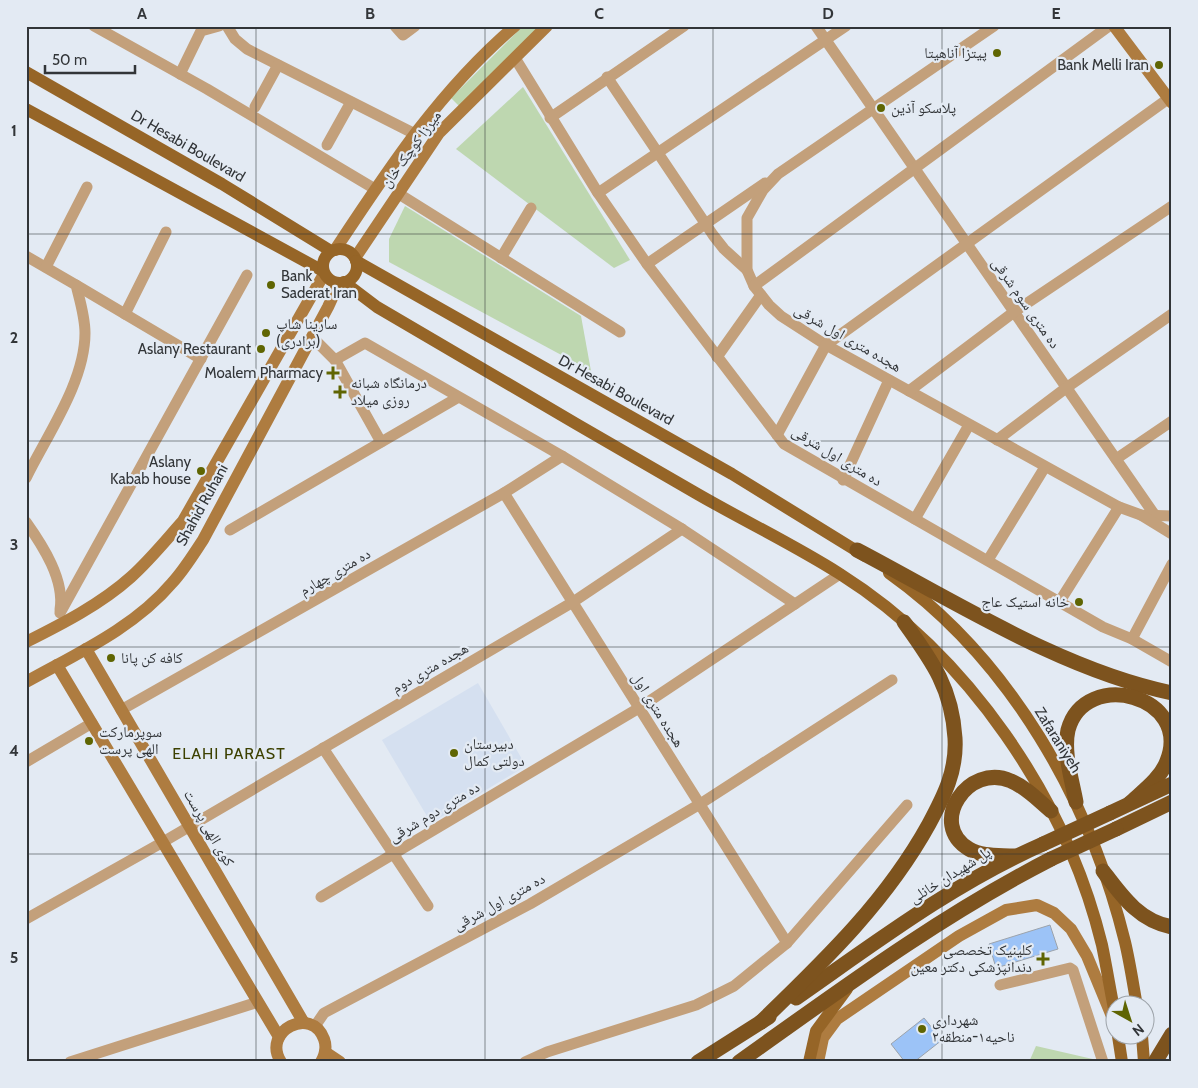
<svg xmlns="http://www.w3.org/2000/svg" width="1198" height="1088" font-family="Cabin,'Noto Naskh Arabic',sans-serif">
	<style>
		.built { fill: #d5e0f0 }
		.green { fill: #bed7b0 }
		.building { fill: #9cc3f7; stroke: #9ca3ab }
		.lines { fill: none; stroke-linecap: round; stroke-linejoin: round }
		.street { stroke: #c3a07b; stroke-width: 11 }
		.secondary { stroke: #ae7c40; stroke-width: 12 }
		.primary { stroke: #966527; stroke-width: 12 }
		.highway { stroke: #7d531e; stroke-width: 15 }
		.highway-bridge { stroke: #7d531e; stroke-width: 15 }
		.grid { fill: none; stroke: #323538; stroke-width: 1; stroke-opacity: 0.55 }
		.poi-dot { fill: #5f6502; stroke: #e3eaf3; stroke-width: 2 }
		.labels { text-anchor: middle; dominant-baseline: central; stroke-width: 4.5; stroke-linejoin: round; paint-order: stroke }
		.poi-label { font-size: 15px; fill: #323538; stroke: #e3eaf3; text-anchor: start }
		.street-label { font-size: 15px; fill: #323538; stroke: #e3eaf3 }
		.neighbourhood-label { font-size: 16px; letter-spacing: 1px; fill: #3c4000; stroke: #e3eaf3 }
		.neatline { fill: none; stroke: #323538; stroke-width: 2 }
		.grid-label { font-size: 16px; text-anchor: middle; font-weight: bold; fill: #323538 }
	</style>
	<rect width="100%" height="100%" fill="#e3eaf3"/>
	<polygon class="built" points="478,683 526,766 431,823 382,740"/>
	<g class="green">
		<polygon points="523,26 547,26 462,109 451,98"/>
		<polygon points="523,87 630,260 614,268 456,149"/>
		<polygon points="405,206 581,316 591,371 389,262 389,239"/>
		<polygon points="1036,1046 1097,1060 1096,1062 1029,1062"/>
	</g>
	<g class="building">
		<polygon points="1050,925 1058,949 996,968 989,944"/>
		<polygon points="924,1018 942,1040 914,1062 905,1062 891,1044"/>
	</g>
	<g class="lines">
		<g class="street">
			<polyline points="94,26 207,89 375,189"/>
			<polyline points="227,26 235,39 247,49 413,133"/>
			<polyline points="395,26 403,35 415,26"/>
			<polyline points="816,26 1154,514"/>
			<polyline points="994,26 778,174 763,190 747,218 747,270 754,286 769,305 781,316 826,345 1119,507 1141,515 1172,516"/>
			<polyline points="515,58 598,193 647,264 784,444 1103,627 1132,639 1172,662"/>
			<polyline points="180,74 201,31 219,26"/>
			<polyline points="607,77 713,235 724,249 747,270"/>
			<polyline points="255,107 278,65"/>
			<polyline points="550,118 684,26"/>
			<polyline points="327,145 351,102"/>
			<polyline points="598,193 846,26"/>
			<polyline points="399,194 620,332"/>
			<path d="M26,256l50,29c4,16 9,32 9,48 0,49 -38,102 -59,145"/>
			<polyline points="501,258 531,208"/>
			<polyline points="647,264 765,183"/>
			<polyline points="46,267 87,187"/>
			<polyline points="76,285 201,359"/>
			<polyline points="754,286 1109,26"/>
			<polyline points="125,314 166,232"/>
			<polyline points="312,337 335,360 381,442"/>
			<polyline points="717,357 761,295"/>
			<polyline points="335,360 365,343 562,456 682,529 795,604"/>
			<polyline points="909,391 1014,312 1172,206"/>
			<polyline points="777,435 826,345 1172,96"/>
			<polyline points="997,440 1066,388 1172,314"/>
			<polyline points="1116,459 1172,421"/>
			<polyline points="843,480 889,380"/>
			<polyline points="504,493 787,943"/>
			<polyline points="1141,515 1172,534"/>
			<polyline points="915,519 969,425"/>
			<path d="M26,522c17,24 39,58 34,88"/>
			<polyline points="230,530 457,398"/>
			<polyline points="988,560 1045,467"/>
			<polyline points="1060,601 1119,507"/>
			<polyline points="60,613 247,275"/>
			<polyline points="1132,639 1172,564"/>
			<polyline points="121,710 504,493 562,456"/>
			<polyline points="323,748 428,906"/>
			<polyline points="26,762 92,723"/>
			<polyline points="321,897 639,708 840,574"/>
			<polyline points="26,919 163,842 573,602 682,529"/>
			<polyline points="1000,985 1070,968 1073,970 1103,1062"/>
			<polyline points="315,1026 324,1013 530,904 700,804 892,680"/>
			<polyline points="70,1062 258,1002"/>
			<polyline points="525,1062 547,1052 696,1005 734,986 787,943 907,805"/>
		</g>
		<g class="secondary">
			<polyline points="1114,26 1172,103"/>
			<path d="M335,250c54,-82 105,-160 180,-224"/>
			<polyline points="355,258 439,133 547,26"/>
			<path d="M26,642c36,-18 75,-38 105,-65 19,-17 35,-37 52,-56l141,-247"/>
			<polyline points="86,649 304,1023"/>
			<polyline points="57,665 279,1037"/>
			<path d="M26,682c50,-28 108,-54 146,-99 12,-13 21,-28 31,-43l125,-233 11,-24"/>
			<polyline points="325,1052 340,1062"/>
			<path d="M281,1062c-20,-31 31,-57 43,-23 3,8 1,16 -3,23"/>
			<polyline points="818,1062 823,1038 837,1019 959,936 1006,910 1037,905 1054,913 1071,929 1087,956 1116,1026"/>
		</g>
		<g class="primary">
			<polyline points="26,72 222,184 331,251"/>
			<polyline points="26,109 323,271"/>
			<circle cx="340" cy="266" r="17"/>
			<polyline points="356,261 732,474 865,556"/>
			<path d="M344,282l33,25c105,62 211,124 317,185 48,28 99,52 146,82 128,81 226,224 262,371 5,24 9,50 14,74"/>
			<path d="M889,573c121,86 201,227 236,369 5,21 8,42 12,64"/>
			<polyline points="1118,1036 1122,1062"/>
			<polyline points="1142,1036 1144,1062"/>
			<polyline points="809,1062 816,1031 847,989"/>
		</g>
		<g class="highway">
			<path d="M857,550c99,52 205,120 315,143"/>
			<path d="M1076,802c-4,-22 -13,-50 -8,-72 17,-63 125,-34 99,31 -6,17 -24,30 -37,42"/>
			<polyline points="1110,813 1172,784"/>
			<polyline points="1116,829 1172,802"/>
			<path d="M1014,856c-15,-1 -32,1 -45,-7 -42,-25 -1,-87 42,-68 15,6 28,20 40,30"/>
			<path d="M1103,871c19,25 36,50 69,56"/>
			<path d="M796,998c79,-55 158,-115 247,-154"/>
			<path d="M761,1022c63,-61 125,-120 168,-198 15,-28 28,-53 26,-86 -3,-50 -23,-77 -51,-116"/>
			<polyline points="698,1062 769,1017"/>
			<path d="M739,1062c101,-72 201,-146 312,-203"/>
			<polyline points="1155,1062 1172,1034"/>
		</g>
		<g class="highway-bridge">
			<polyline points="1043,844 1110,813"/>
			<polyline points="1051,859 1116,829"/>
		</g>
	</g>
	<path class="grid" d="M256,26v1036M485,26v1036M713,26v1036M942,26v1036M26,234h1146M26,441h1146M26,647h1146M26,854h1146"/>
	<g class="poi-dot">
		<circle cx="997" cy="53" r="5"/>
		<circle cx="1159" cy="65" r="5"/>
		<circle cx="881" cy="108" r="5"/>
		<circle cx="271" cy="285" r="5"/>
		<circle cx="266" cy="333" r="5"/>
		<circle cx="261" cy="349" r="5"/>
		<path d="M330.5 365.5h5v5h5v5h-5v5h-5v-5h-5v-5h5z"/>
		<path d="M337.5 384.5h5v5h5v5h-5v5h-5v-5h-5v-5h5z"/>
		<circle cx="201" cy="471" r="5"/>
		<circle cx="1079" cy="602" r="5"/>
		<circle cx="111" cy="658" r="5"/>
		<circle cx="89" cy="741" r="5"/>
		<circle cx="454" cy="753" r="5"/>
		<path d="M1040.5 951.5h5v5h5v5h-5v5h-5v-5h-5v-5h5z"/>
		<circle cx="922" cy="1029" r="5"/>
	</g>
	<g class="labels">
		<g class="poi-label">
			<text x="987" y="53" text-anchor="end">پیتزا آناهیتا</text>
			<text x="1149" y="65" text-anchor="end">Bank Melli Iran</text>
			<text x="891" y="108">پلاسکو آذین</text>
			<text x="281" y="276">Bank<tspan x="281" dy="17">Saderat Iran</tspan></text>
			<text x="276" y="324">سارینا شاپ<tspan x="276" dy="17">(برادری)</tspan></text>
			<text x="251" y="349" text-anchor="end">Aslany Restaurant</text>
			<text x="323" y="373" text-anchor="end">Moalem Pharmacy</text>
			<text x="351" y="383">درمانگاه شبانه<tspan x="351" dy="17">روزی میلاد</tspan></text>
			<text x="191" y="462" text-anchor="end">Aslany<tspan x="191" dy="17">Kabab house</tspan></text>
			<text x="1069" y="602" text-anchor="end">خانه استیک عاج</text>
			<text x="121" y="658">کافه کن پانا</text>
			<text x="99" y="732">سوپرمارکت<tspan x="99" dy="17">الهی پرست</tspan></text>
			<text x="464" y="744">دبیرستان<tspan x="464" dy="17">دولتی کمال</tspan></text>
			<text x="1032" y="950" text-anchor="end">کلینیک تخصصی<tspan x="1032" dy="17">دندانپزشکی دکتر معین</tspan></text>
			<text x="932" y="1020">شهرداری<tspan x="932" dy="17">ناحیه۱-منطقه۲</tspan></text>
		</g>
		<g class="street-label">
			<text transform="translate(188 146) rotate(30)">Dr Hesabi Boulevard</text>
			<text transform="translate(411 149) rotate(-54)">میرزا کوچک خان</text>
			<text transform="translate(1026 303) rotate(55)">ده متری سوم شرقی</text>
			<text transform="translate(848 338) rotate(30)">هجده متری اول شرقی</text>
			<text transform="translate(616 390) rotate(29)">Dr Hesabi Boulevard</text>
			<text transform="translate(837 456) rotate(31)">ده متری اول شرقی</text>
			<text transform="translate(202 505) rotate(-61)">Shahid Ruhani</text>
			<text transform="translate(335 572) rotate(-30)">ده متری چهارم</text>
			<text transform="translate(430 668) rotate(-30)">هجده متری دوم</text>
			<text transform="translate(658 710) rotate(58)">هجده متری اول</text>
			<text transform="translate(1058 740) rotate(58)">Zafaraniyeh</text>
			<text transform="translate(434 812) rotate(-31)">ده متری دوم شرقی</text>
			<text transform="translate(209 828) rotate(60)">کوی الهی پرست</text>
			<text transform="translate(950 875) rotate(-32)">پل شهیدان خانلی</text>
			<text transform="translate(499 902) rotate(-29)">ده متری اول شرقی</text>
		</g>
		<g class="neighbourhood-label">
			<text x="229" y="753">ELAHI PARAST</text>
		</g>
	</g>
	<rect width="1198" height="1088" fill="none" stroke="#e3eaf3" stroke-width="55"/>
	<g transform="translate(1130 1020) rotate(141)"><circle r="24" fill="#e3eaf3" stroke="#9ca2a8"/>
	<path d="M0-4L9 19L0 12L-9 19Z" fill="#5f6502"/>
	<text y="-8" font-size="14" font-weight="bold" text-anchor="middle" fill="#323538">N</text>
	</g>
	<path d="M45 65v8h90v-8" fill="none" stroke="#323538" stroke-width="2.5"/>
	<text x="52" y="65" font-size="15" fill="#323538" stroke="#e3eaf3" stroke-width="4" paint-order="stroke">50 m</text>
	<rect x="28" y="28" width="1142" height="1032" class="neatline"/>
	<g class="grid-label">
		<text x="142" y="19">A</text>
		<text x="370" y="19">B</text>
		<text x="599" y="19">C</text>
		<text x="828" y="19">D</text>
		<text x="1056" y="19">E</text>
		<text x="14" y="136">1</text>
		<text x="14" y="343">2</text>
		<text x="14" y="550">3</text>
		<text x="14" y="756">4</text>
		<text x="14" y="963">5</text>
	</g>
</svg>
